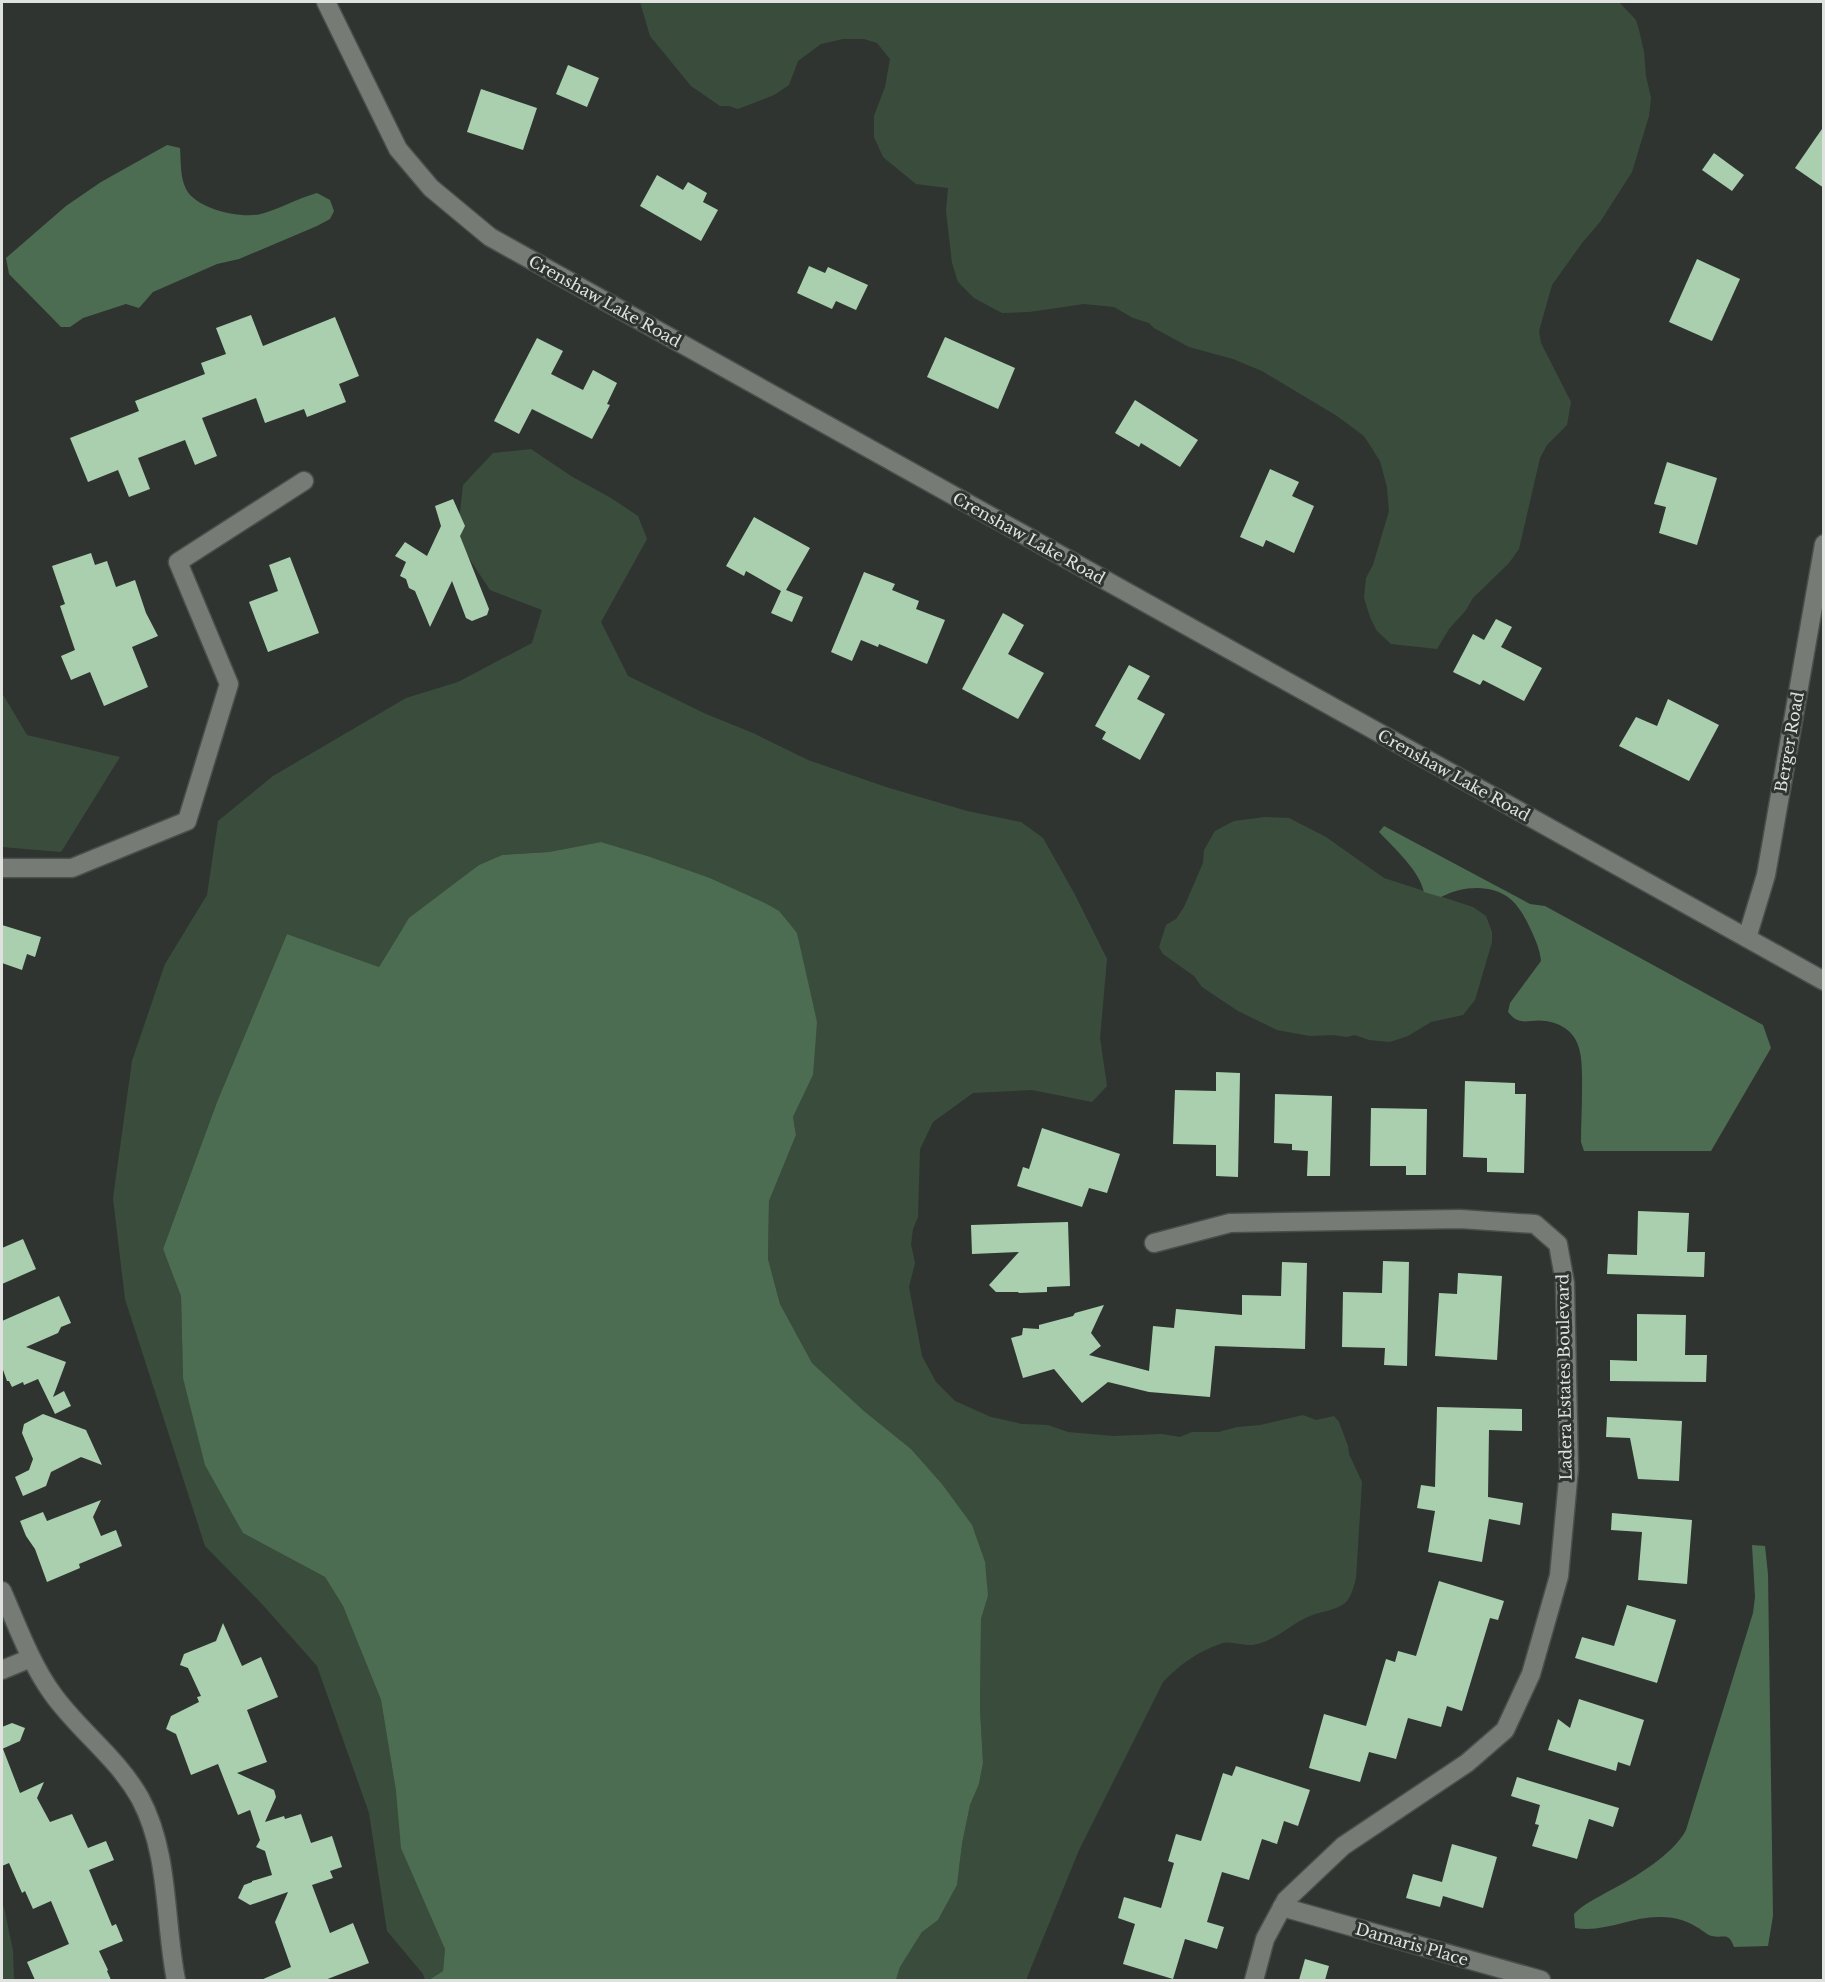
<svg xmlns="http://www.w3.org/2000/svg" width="1825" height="1982" font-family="'Libre Baskerville',serif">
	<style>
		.green { fill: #3a4d3c }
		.water { fill: #4c6d51 }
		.building { fill: #aacfaf }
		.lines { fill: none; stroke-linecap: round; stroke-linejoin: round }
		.minor-casing { stroke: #4b4f4c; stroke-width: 21 }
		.minor { stroke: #767b76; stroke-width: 18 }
		.labels { text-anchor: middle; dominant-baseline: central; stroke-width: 6; stroke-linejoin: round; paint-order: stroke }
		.street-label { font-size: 16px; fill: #dfe2df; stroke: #2f3430 }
	</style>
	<rect width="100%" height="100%" fill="#2f3430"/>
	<g class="green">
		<polygon points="640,2 1619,2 1636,20 1639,30 1644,52 1646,76 1651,98 1649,116 1632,172 1600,222 1582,243 1552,285 1539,331 1541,343 1571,402 1567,425 1547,445 1540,458 1519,549 1509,563 1473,598 1466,610 1449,629 1437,649 1391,644 1377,631 1370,617 1364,598 1366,578 1373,565 1389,511 1387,487 1380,461 1364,436 1337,416 1262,371 1233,359 1189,347 1154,328 1149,323 1133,318 1114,307 1084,304 1029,312 1002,313 974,298 958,282 952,263 946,211 948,188 916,184 883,157 874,137 874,116 885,87 890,59 877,43 864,39 843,39 821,44 798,61 789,85 774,95 738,109 729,106 720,106 691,86 650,36"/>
		<path d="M531,449l40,27 40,22 27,18 9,23 -46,83 27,54 78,38 47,19 55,27 78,27 81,24 54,11 22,16 31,55 33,66 -7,79 7,48 -15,16 -60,-12 -59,3 -40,29 -13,27 -2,68 -5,12 -2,15 4,19 -6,24 13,69 14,26 19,19 36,16 31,7 26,1 20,7 45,4 49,-2 18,3 12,-5h27l18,-5 23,-2 43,-10 13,5 18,-4 5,6 9,24 1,8 13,28 -6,96c-2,8 -5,20 -11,25 -11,8 -23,8 -35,13 -20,8 -35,26 -58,29 -10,1 -22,-5 -32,-1 -21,7 -41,21 -57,38l-84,168 -53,130h-130l4,-13 22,-35 16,-12 19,-35 5,-41 8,-39 9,-21 4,-21 -3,-54 1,-90 7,-23 -17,-71 -29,-41 -31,-35 -47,-38 -52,-48 -32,-59 -12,-45 1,-58 27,-66 -3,-18 20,-42 -9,-107 -7,-35 -32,-30 -55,-25 -109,-36 -52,10 -47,3 -23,10 -77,64 -23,38 -92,-33 -70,168 -54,147 18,46 2,83 60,155 82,44 18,29 38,94 15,91 49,158 -2,22 -14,9h-4l-2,-6 -36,-43 -18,-118 -52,-147 -55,-62 -57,-58 -80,-247 -12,-101 19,-137 33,-97 42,-69 11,-74 55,-45 133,-78 52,-16 74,-39 10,-33 -52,-20 -33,-50 6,-55 30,-32z"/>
		<polygon points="2,693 27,735 120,757 61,852 2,847"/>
		<polygon points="1265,817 1289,818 1326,837 1384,878 1473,907 1486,916 1492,932 1492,942 1475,1000 1463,1015 1431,1022 1408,1036 1390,1042 1369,1040 1355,1035 1346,1037 1334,1035 1310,1036 1277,1030 1238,1011 1202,987 1194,976 1163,954 1159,947 1166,925 1176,919 1184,907 1203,863 1204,850 1215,831 1234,821"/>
		<polygon points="2,1906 4,1907 13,1951 14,1980 2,1980"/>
	</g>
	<g class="water">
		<path d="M167,145l13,3c1,14 0,29 6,41 10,20 54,30 75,25 19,-5 37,-16 56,-21l13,7 4,11 -4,8 -13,7 -78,33 -22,5 -64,28 -14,16 -13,-4 -43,14 -13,9h-9l-52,-53 -3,-16 60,-52 35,-24z"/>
		<path d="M1384,826l146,78 15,2 218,119 8,23 -60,103h-127l-3,-9c0,-17 1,-34 1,-51 0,-32 3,-63 -36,-70 -18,-3 -25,7 -38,-9l2,-9 31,-42c-1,-11 -5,-20 -10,-31 -12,-26 -23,-41 -54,-42 -13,0 -24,3 -36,9l-17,-5c-5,-22 -30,-44 -45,-60z"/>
		<polygon points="601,842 650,857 710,878 765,903 779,911 797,933 817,1022 813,1075 793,1117 796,1135 769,1201 768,1259 780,1304 812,1363 864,1411 911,1449 942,1484 972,1525 985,1562 988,1596 981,1619 980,1709 983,1763 979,1784 970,1805 962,1844 957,1885 938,1920 922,1932 900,1967 896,1980 429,1980 443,1971 445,1949 401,1848 396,1791 381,1700 343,1606 325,1577 243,1533 205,1465 183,1378 181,1296 163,1249 217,1102 287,934 379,967 409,918 479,865 502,855 549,852"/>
		<path d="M1752,1545l13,1 3,28 5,342 -5,30 -34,1c-6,-16 -10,-8 -22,-11 -3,0 -9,-5 -12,-7 -12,-8 -24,-12 -39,-12 -29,-1 -56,16 -86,11l-1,-14c9,-10 23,-16 35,-23 25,-13 64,-36 77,-61l67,-217 2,-16z"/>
	</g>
	<g class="building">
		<polygon points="568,65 599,78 587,107 556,94"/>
		<polygon points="481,89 537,108 523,150 467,132"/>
		<polygon points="1824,126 1824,188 1795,168"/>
		<polygon points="1714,153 1744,175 1732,191 1702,170"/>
		<polygon points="657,175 683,190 688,182 707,193 703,202 718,210 701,241 640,206"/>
		<polygon points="1697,259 1740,279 1712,341 1669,322"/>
		<polygon points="809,266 825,273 828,267 868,285 856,310 836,301 832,309 797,293"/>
		<polygon points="251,315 263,346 335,317 359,376 339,384 346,402 307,417 304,409 265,423 256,398 202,418 217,456 195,465 185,440 138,458 150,489 129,497 118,470 88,482 70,438 139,411 135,401 205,374 201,363 226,354 216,328"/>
		<polygon points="945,337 1015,368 998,409 927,377"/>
		<polygon points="537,338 563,351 551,374 583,390 593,370 617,383 607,404 610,405 592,439 532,409 519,434 494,421"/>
		<polygon points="1135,400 1198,440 1180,467 1141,443 1139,447 1115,433"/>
		<polygon points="1667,462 1717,478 1697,545 1659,533 1666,507 1654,504"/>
		<polygon points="1270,469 1299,482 1292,496 1314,506 1294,553 1266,540 1263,547 1240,537"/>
		<polygon points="453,499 465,526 460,536 489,609 487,615 472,621 466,618 452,581 430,627 415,591 409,588 406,579 400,576 406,562 395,556 405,542 427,556 441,526 435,506"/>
		<polygon points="754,517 810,548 786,590 803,597 792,622 771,613 781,591 746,571 744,576 726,566"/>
		<polygon points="91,553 95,565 107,561 116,587 135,580 146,613 158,636 132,647 148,687 104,706 90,672 71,680 61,656 75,650 60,606 65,604 52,566"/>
		<polygon points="290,557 319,633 268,652 249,602 278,591 269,565"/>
		<polygon points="864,572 895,584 892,590 919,601 916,609 945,620 927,664 879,644 878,647 861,640 852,661 831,652"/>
		<polygon points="1003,613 1024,625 1008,654 1044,673 1018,719 962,689"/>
		<polygon points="1496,619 1512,627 1501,647 1542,668 1524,701 1483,680 1480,685 1453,672 1473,634 1484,640"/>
		<polygon points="1129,665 1150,676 1137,699 1165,714 1140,760 1102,739 1106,732 1095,726"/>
		<polygon points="1668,699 1719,725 1689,781 1619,746 1636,717 1657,726"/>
		<polygon points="2,925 41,937 35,957 27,954 22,970 2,963"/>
		<polygon points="1216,1072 1240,1073 1238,1177 1216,1176 1216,1145 1173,1144 1175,1090 1216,1091"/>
		<polygon points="1465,1081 1515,1083 1515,1094 1526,1094 1524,1173 1487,1172 1487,1158 1463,1157"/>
		<polygon points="1275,1094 1332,1096 1330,1176 1307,1176 1308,1151 1292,1150 1292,1144 1274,1143"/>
		<polygon points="1371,1108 1427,1109 1426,1175 1406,1175 1406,1166 1370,1166"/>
		<polygon points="1042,1128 1120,1154 1107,1193 1089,1188 1082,1207 1017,1186 1023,1167 1029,1169"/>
		<polygon points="1638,1211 1689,1213 1687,1252 1705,1252 1704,1277 1607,1274 1608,1254 1637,1255"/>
		<polygon points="1068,1222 1070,1286 1047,1287 1047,1292 1019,1293 1018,1292 996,1292 989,1285 1019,1252 972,1254 971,1225"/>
		<polygon points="23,1239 36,1269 2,1284 2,1248"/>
		<polygon points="1383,1261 1409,1262 1407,1366 1384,1365 1385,1348 1342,1347 1343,1292 1382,1293"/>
		<polygon points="1282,1262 1307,1263 1305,1349 1215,1346 1210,1397 1149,1392 1108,1382 1082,1403 1054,1369 1023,1378 1011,1338 1022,1335 1023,1328 1039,1329 1039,1325 1073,1316 1075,1313 1104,1305 1091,1333 1101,1346 1089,1355 1149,1371 1153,1326 1174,1328 1176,1309 1242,1315 1242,1295 1281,1296"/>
		<polygon points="1458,1273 1502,1276 1497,1360 1435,1356 1439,1293 1457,1294"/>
		<polygon points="59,1296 71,1323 61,1327 58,1333 26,1347 66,1362 53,1397 64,1391 71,1406 55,1414 38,1379 24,1385 23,1382 12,1387 9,1381 7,1381 2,1367 2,1321"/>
		<polygon points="1637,1314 1686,1315 1685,1355 1707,1355 1706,1382 1610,1381 1610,1360 1637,1361"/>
		<polygon points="1437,1407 1522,1409 1522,1431 1489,1430 1488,1497 1523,1503 1520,1525 1489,1519 1482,1562 1428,1552 1435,1511 1417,1508 1421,1485 1435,1487"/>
		<polygon points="43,1414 86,1430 102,1465 81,1457 51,1472 46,1486 23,1496 15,1477 29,1470 33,1459 22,1433 24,1424"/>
		<polygon points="1607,1417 1682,1421 1679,1481 1638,1479 1630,1438 1606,1437"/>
		<polygon points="101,1500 93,1517 101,1536 116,1530 122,1546 79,1564 80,1568 47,1582 35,1549 26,1536 20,1521 43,1512 47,1521"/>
		<polygon points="1612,1513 1692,1520 1687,1584 1638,1580 1642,1532 1611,1530"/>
		<polygon points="1439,1581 1504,1601 1498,1620 1490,1618 1462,1711 1447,1706 1441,1727 1408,1718 1396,1759 1369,1752 1360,1782 1309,1768 1324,1714 1366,1726 1386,1659 1395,1662 1398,1651 1416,1656"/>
		<polygon points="1627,1605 1676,1620 1657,1683 1575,1658 1582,1637 1614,1646"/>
		<polygon points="223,1623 242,1666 261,1657 278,1697 247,1710 267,1762 237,1773 274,1790 276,1797 265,1822 284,1816 285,1819 301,1814 311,1843 332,1836 342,1867 330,1871 333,1878 312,1885 330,1933 353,1923 369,1963 325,1980 261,1980 291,1967 275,1922 288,1892 250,1905 238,1898 244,1885 252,1882 252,1881 272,1875 265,1851 256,1847 260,1840 250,1810 238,1815 218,1764 191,1775 176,1734 166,1729 171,1716 199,1702 197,1697 201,1696 188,1668 180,1665 184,1654 216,1641"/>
		<polygon points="1579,1699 1644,1720 1630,1766 1618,1762 1616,1771 1548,1750 1558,1719 1570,1728"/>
		<polygon points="12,1723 25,1728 20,1741 2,1749 2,1727"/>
		<polygon points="3,1749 20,1793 44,1782 37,1798 50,1822 72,1814 88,1848 106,1841 114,1860 89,1870 112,1926 116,1924 123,1941 99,1951 108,1970 107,1971 111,1980 35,1980 27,1962 69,1944 51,1901 33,1909 25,1891 22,1893 9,1863 2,1866"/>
		<polygon points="1236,1766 1310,1790 1298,1826 1284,1821 1277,1844 1262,1839 1249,1880 1222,1872 1207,1922 1224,1927 1217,1949 1185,1939 1173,1979 1123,1964 1135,1924 1118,1918 1124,1897 1161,1908 1174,1863 1168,1861 1176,1834 1201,1841 1223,1773 1232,1776"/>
		<polygon points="1517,1777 1619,1808 1613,1827 1589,1819 1577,1859 1532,1846 1539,1825 1535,1824 1540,1805 1511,1796"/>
		<polygon points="1452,1844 1497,1857 1483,1908 1443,1896 1440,1907 1406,1898 1413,1874 1442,1882"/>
		<polygon points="1305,1959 1329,1966 1325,1980 1299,1980"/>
	</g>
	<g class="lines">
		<defs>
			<g id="minor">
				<polyline points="326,2 398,149 431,188 490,237 1824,981"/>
				<polyline points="2,868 72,868 187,821 229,684 178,562 304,481"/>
				<polyline points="1747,938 1766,875 1824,544"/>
				<polyline points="1154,1243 1230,1223 1460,1219 1535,1224 1558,1244 1565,1283 1569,1469 1559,1576 1531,1674 1505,1730 1467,1763 1343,1846 1286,1900 1265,1939 1254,1980"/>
				<path d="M2,1591c15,34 28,71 50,102 26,37 65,64 88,105 30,56 24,122 36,182"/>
				<polyline points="2,1670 31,1658"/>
				<polyline points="1282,1907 1541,1980"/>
			</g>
		</defs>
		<use href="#minor" class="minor-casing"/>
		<use href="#minor" class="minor"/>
	</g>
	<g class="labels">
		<g class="street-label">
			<text transform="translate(605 301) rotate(29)">Crenshaw Lake Road</text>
			<text transform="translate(1029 538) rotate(29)">Crenshaw Lake Road</text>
			<text transform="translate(1789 742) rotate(-80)">Berger Road</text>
			<text transform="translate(1454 775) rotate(29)">Crenshaw Lake Road</text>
			<text transform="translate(1564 1377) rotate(-91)">Ladera Estates Boulevard</text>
			<text transform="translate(1412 1944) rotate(16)">Damaris Place</text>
		</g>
	</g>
	<rect width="1825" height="1982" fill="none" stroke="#dfe2df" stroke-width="6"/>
</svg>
